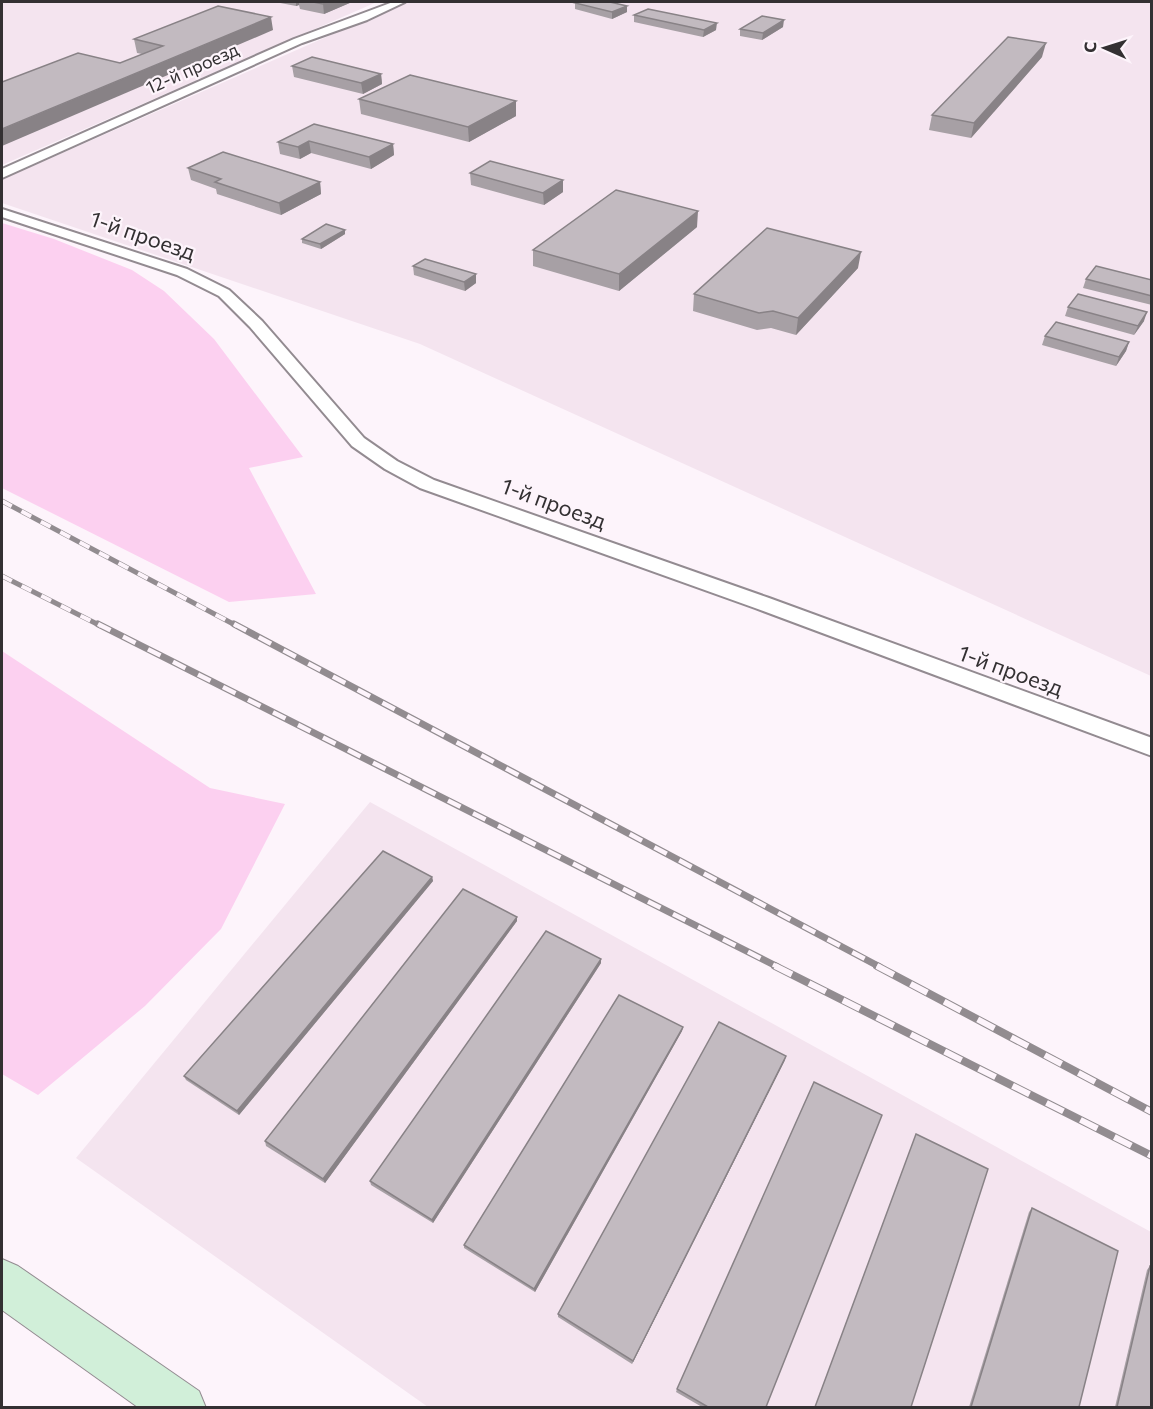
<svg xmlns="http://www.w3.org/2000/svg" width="1153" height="1409" font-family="Commissioner,sans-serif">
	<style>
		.built { fill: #f4e4ef }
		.green { fill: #fcd0f0 }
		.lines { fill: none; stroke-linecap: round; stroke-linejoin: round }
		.street-casing { stroke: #938b91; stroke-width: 4 }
		.secondary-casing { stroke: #938b91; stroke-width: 2 }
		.street { fill: #fff; fill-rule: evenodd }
		.secondary { fill: #d1efd9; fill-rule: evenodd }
		.rail-far2-casing { stroke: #928c90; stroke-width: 5 }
		.rail-far1-casing { stroke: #928c90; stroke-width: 7 }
		.rail-casing { stroke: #928c90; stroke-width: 8 }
		.rail-far2 { stroke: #fdf4fb; stroke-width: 4; stroke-dasharray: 11; stroke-linecap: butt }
		.rail-far1 { stroke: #fdf4fb; stroke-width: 4.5; stroke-dasharray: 14; stroke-linecap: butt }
		.rail { stroke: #fdf4fb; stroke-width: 6; stroke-dasharray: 19; stroke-linecap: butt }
		.wall { fill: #a7a0a5 }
		.shaded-wall { fill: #888286 }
		.building { fill: #c2bac0; stroke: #888286; stroke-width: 1.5 }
		.labels { text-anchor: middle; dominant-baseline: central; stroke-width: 4.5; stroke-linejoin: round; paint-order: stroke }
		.far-street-label { font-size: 18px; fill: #333032; stroke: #fdf4fb }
		.street-label { font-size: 22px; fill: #333032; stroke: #fdf4fb }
	</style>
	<rect width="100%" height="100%" fill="#fdf4fb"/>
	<g class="built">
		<polygon points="2,2 377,2 2,165"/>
		<polygon points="406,2 1151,2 1151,676 420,344 2,203 3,179"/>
		<polygon points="370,802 1151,1232 1151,1407 428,1407 76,1158"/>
	</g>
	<g class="green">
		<polygon points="2,223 54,239 132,270 164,291 214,339 303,457 249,468 316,594 229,602 2,488"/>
		<polygon points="2,651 210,788 285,804 221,929 145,1006 38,1095 2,1074"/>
	</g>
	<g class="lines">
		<defs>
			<g id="street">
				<polygon points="393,2 405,2 367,20 302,43 2,178 2,169 294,39"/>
				<polygon points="2,209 187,269 229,290 262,321 364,438 397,461 434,480 769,598 1152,738 1152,756 755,608 420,488 385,469 352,446 250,327 219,296 177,275 2,217"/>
			</g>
			<polygon id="secondary" points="2,1259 18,1266 199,1391 206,1408 139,1408 2,1310"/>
		</defs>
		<use href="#street" class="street-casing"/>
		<use href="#secondary" class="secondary-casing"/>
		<use href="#street" class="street"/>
		<use href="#secondary" class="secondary"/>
		<defs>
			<g id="rail-far2">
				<polyline points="2,501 237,626"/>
				<polyline points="2,576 101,626"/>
			</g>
			<g id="rail-far1">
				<polyline points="98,624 778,967"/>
				<polyline points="234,624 880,967"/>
			</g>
			<g id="rail">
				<polyline points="775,966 1152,1156"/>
				<polyline points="877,966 1152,1112"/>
			</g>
		</defs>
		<use href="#rail-far2" class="rail-far2-casing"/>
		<use href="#rail-far1" class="rail-far1-casing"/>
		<use href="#rail" class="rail-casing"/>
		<use href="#rail-far2" class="rail-far2"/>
		<use href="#rail-far1" class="rail-far1"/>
		<use href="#rail" class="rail"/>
	</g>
	<g class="wall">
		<polygon points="275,2 352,2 324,14 300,9 299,5 296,6"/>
		<polygon points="575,3 627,12 612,19 575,9"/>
		<polygon points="634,15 716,30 703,37 634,22"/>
		<polygon points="783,27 762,40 740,36 740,29"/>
		<polygon points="273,30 142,54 137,53 134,39"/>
		<polygon points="1042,57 971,138 929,130 932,115"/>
		<polygon points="292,66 381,74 382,84 363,94 294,77"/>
		<polygon points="359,99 516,116 469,142 361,114"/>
		<polygon points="314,124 393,144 394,155 371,169 311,153 300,159 280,154 278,142"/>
		<polygon points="188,168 320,182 321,194 281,215 217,194 216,189 191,180"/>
		<polygon points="470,173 563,192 544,205 471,185"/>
		<polygon points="697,227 619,291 533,266 533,250"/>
		<polygon points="345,230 345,234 321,249 302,243 302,239"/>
		<polygon points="413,266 476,274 476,283 465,291 414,275"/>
		<polygon points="858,268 796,335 771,328 757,330 693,311 694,294"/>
		<polygon points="1086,279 1152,280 1152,305 1083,288"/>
		<polygon points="1068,307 1144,321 1134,335 1065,316"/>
		<polygon points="1045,336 1129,342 1126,351 1116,366 1042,345"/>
		<polygon points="432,877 433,881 239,1115 186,1080 184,1076"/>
		<polygon points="517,917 517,921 325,1183 266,1146 265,1141"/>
		<polygon points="601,959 601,963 433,1223 371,1185 370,1181"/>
		<polygon points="683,1027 682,1031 535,1292 464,1248 464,1245"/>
		<polygon points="785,1060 632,1364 558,1317 558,1314"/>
		<polygon points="1032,1208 1079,1407 969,1407 1029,1212"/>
		<polygon points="1150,1266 1152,1407 1115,1407 1147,1270"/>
		<polygon points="677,1389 766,1407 702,1407 676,1392"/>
	</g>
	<g class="shaded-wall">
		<polygon points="296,2 299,2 299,5 296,6"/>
		<polygon points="327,2 352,2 324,14 323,4"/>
		<polygon points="627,6 627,12 612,19 612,12"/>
		<polygon points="271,17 273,30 2,146 2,129"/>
		<polygon points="784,20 783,27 762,40 763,33"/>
		<polygon points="717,23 716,30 703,37 704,30"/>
		<polygon points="1046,43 1042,57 971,138 974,123"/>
		<polygon points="381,74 382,84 363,94 361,83"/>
		<polygon points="516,101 516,116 469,142 468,127"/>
		<polygon points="309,141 311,153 300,159 298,147"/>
		<polygon points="393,144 394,155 371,169 369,157"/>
		<polygon points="563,180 563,192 544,205 543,193"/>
		<polygon points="320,182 321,194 281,215 279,203"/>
		<polygon points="698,211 697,227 619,291 619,274"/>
		<polygon points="345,230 345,234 321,249 320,244"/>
		<polygon points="861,252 858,268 796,335 798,318"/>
		<polygon points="476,274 476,283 465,291 464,282"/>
		<polygon points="1147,312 1144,321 1134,335 1138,326"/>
		<polygon points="1129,342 1126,351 1116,366 1119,357"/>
		<polygon points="432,877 433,881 239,1115 237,1111"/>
		<polygon points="517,917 517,921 325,1183 323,1179"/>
		<polygon points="601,959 601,963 433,1223 432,1220"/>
		<polygon points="683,1027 682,1031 535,1292 534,1289"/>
		<polygon points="786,1056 785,1060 632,1364 633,1361"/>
	</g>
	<g class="building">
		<polygon points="313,2 327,2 323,4"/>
		<polygon points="578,2 610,2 627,6 612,12 575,3"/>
		<polygon points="218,6 271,17 2,129 2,82 78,53 120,63 163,46 134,39"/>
		<polygon points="648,9 717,23 704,30 634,15"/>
		<polygon points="762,16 784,20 763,33 740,29"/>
		<polygon points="1008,37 1046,43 974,123 932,115"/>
		<polygon points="312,57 381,74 361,83 292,66"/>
		<polygon points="410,75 516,101 468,127 359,99"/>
		<polygon points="314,124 393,144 369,157 309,141 298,147 278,142"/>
		<polygon points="223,152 320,182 279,203 215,182 221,179 188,168"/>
		<polygon points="490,161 563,180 543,193 470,173"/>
		<polygon points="616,190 698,211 619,274 533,250"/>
		<polygon points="326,224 345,230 320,244 302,239"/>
		<polygon points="767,228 861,252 798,318 773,311 759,313 694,294"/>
		<polygon points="425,259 476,274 464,282 413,266"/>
		<polygon points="1096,266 1152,280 1152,296 1086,279"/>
		<polygon points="1078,294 1147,312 1138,326 1068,307"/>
		<polygon points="1056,322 1129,342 1119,357 1045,336"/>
		<polygon points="383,851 432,877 237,1111 184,1076"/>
		<polygon points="463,889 517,917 323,1179 265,1141"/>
		<polygon points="546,931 601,959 432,1220 370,1181"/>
		<polygon points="619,995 683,1027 534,1289 464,1245"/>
		<polygon points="719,1022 786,1056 633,1361 558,1314"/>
		<polygon points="814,1082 882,1115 766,1407 708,1407 677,1389"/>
		<polygon points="916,1134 988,1169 911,1407 815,1407"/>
		<polygon points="1032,1208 1118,1251 1079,1407 971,1407"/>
		<polygon points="1150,1266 1152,1267 1152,1407 1117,1407"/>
	</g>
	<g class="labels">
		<g class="far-street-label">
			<text transform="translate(192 68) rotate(-24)">12-й проезд</text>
		</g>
		<g class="street-label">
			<text transform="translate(143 235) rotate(19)">1-й проезд</text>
			<text transform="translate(554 503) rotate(20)">1-й проезд</text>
			<text transform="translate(1011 670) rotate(20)">1-й проезд</text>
		</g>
	</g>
	<rect width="1153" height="1409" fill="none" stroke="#333032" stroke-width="6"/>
	<g transform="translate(1105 48) rotate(273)" stroke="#fdf4fb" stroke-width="4.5" paint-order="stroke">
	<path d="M0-4.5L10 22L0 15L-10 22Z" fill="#333032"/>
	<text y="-9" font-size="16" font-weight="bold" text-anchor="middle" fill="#333032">С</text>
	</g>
</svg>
